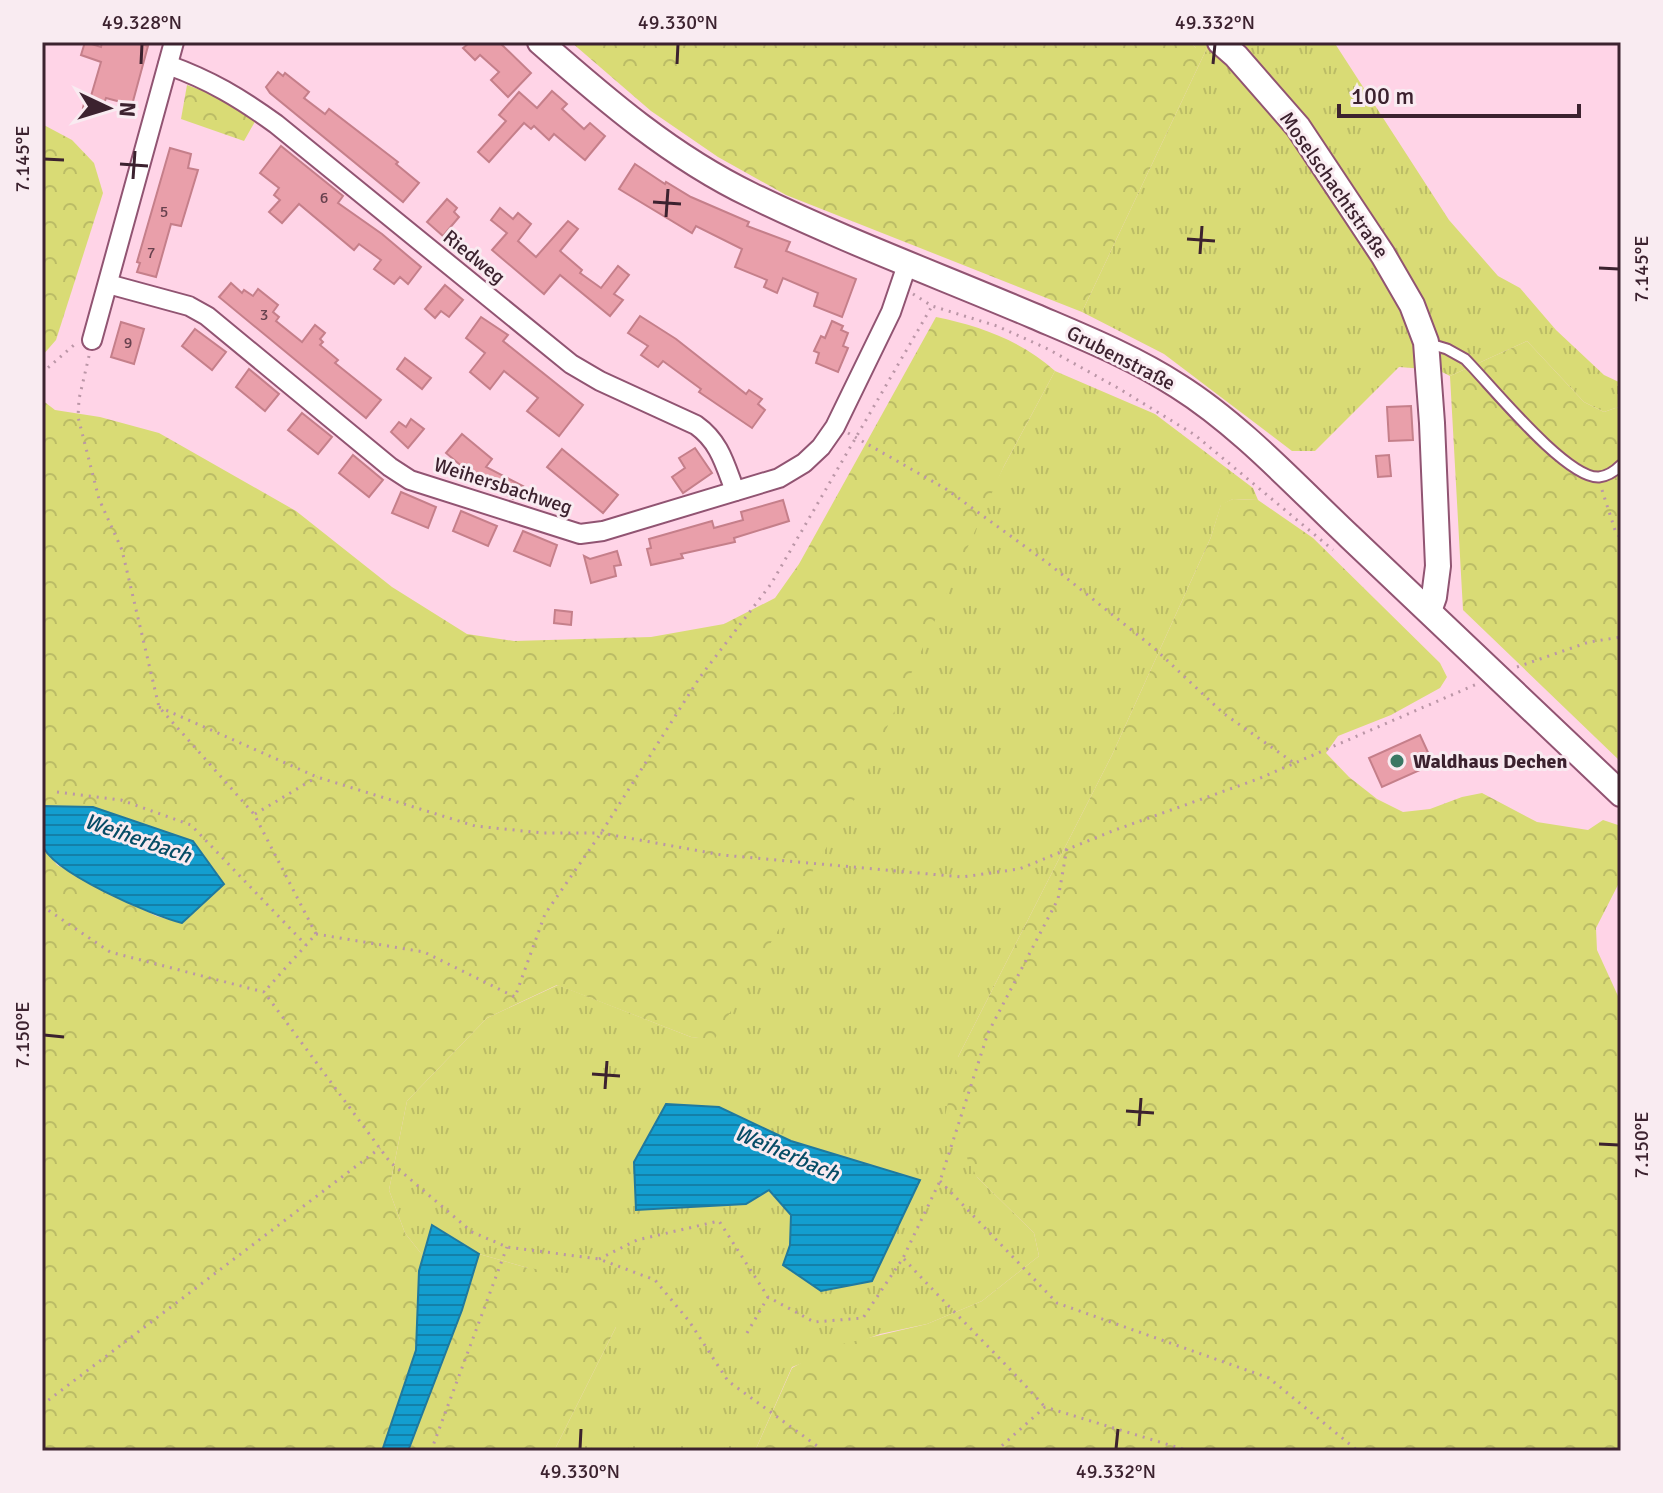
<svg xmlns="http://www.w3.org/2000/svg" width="1663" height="1493" font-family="Signika,sans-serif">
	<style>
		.grass { fill: url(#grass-tufts); fill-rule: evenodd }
		.forest { fill: url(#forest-crowns) }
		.water { fill: url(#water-rules); stroke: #1f799f; stroke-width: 2 }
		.building { fill: #e99faa; stroke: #c57f8a; stroke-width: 2 }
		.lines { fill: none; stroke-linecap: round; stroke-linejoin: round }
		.lane-casing { stroke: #915472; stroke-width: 13 }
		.street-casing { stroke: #915472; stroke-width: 22 }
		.secondary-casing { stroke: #915472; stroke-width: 28 }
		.path { stroke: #bb96a7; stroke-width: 3; stroke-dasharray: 2 6; stroke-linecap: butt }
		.lane { stroke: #fff; stroke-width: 9 }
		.street { stroke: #fff; stroke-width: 18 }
		.secondary { stroke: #fff; stroke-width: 24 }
		.ticks { fill: none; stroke: #3c222f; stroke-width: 3 }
		.poi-dot { fill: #3b7864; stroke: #f9ebf1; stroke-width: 3 }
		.labels { text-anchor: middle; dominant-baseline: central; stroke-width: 6; stroke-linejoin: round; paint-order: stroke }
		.number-label { font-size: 16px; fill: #67414e }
		.street-label { font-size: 20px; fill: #3c222f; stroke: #f9ebf1 }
		.poi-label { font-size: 20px; font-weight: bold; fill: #3c222f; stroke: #f9ebf1; text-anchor: start }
		.water-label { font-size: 22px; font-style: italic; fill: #064c66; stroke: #f9ebf1 }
		.neatline { fill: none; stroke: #3c222f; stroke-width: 3 }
		.ticks-label { font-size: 20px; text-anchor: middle; fill: #3c222f }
	</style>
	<defs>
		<pattern id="grass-tufts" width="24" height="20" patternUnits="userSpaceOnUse" patternTransform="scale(2)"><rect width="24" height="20" fill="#d9db75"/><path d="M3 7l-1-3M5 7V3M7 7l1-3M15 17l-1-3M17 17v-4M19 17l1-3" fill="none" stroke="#bbbc66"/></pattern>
		<pattern id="forest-crowns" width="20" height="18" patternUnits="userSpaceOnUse" patternTransform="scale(2)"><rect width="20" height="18" fill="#d9db75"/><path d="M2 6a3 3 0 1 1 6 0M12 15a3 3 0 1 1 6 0" fill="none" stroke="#bbbc66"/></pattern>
		<pattern id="water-rules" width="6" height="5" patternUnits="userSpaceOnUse" patternTransform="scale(2)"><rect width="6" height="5" fill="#139ecf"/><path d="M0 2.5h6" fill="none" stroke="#1380a8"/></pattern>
	</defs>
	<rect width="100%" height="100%" fill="#ffd4e7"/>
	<g class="grass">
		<polygon points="1190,42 1334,42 1449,220 1498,276 1520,288 1556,330 1604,375 1621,383 1621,406 1604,412 1584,402 1527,341 1450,376 1438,370 1399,367 1315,451 1292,451 1164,354 1082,312 1207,48 1196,48"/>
		<path d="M1055,371l100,43 98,74 5,12 -25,-1 -12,6 -10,32 -99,218 -154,302 19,120 57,56 5,23 -57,45 -55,23 -47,10 -88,33 -37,84h-201l62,-124 -88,-59 -49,-14 -46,-29 -10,31 -18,-23 -16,-43 18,-89 80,-83 71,-33 133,52 23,2 290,-573zM666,1104l53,3 72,34 128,39 -18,38 -111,27 1,-30 -22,-25z"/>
	</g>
	<g class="forest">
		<polygon points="571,42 1190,42 1196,48 1207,48 1082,312 786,195 718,157 651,111"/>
		<polygon points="187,85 232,101 257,118 244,141 181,119"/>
		<polygon points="42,124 72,140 94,163 103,193 56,340 42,356"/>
		<path d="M936,317c44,9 86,24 119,54l-51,95 -148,331 -142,243 -23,-3 -134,-52 -70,33 -80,83 -18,89 16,43 18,23 -4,15 -3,79 -34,101h-340v-606l15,20 99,51 26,7 10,-82 -99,-34 -51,-1v-406l13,10 45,7 59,16 137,78 96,76 75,47 47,7 137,-4 73,-13 51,-26 24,-34z"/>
		<polygon points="1527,341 1584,402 1604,412 1621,406 1621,762 1463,610 1450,376"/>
		<polygon points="1233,499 1258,500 1313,538 1440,663 1447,677 1440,688 1391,715 1338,736 1326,753 1349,777 1377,799 1403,812 1430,809 1462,797 1482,793 1537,822 1588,830 1603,820 1621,826 1621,879 1596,928 1597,950 1618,996 1621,1040 1621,1451 755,1451 792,1368 830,1347 927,1324 982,1301 1039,1256 1034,1233 977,1177 945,1116 958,1057 1112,755 1211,537 1221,504"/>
		<polygon points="479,1254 528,1268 596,1277 620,1293 616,1327 554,1451 408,1451 462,1310"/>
	</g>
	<g class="water">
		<path d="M42,806l51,1 100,34 31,43 -42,39c-29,-7 -132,-51 -140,-79 -3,-11 0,-27 0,-38z"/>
		<polygon points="666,1104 719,1107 791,1141 920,1180 872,1281 821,1291 783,1265 790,1245 791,1215 769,1190 746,1204 636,1210 634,1162"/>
		<polygon points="432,1225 479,1254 462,1310 408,1451 382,1451 416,1350 419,1271"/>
	</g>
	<g class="building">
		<polygon points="85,42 101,47 102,42 134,42 148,46 132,105 106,98 101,113 83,108 86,95 91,96 101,62 81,55"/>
		<polygon points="466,42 499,42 531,73 508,97 491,80 499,72 480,55 475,60 463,48 468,44"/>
		<polygon points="278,72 283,76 285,73 309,92 304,98 325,114 329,109 398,162 396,164 419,183 403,202 270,93 266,87"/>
		<polygon points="552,91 567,104 562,109 584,129 590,123 605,136 585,160 554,134 549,140 534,126 531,129 524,123 489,162 478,152 506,121 499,115 519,92 537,108"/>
		<polygon points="281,146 343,196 338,203 382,234 421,267 408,284 400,277 394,284 374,269 381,260 359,244 354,250 299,204 282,223 269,212 280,200 274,195 279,188 260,173"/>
		<polygon points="170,148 191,154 188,168 198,170 181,226 171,224 156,277 137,272 140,263 137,262"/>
		<polygon points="635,164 665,184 666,182 691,197 749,222 747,226 790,242 786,251 856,279 842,317 814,306 818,293 783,278 777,293 764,287 767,280 735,267 742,249 696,226 692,233 619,189"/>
		<polygon points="447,199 457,208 454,212 459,217 443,236 427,222"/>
		<polygon points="500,208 513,219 518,213 531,224 518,241 536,257 568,221 578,229 560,251 582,270 580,273 601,288 618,266 629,275 614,294 623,300 610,316 560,275 544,294 492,250 507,233 491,220"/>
		<polygon points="231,283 242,293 244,290 253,296 258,289 278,305 273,312 279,317 276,321 302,342 315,325 325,333 320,339 323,342 320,345 338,360 335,363 381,400 366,418 219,297"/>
		<polygon points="445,285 463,300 449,317 441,311 435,318 425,309"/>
		<polygon points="640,316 676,339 746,394 749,390 762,399 758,404 765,410 752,428 699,392 701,389 663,361 658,367 641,355 648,346 628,333"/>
		<polygon points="481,317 508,335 503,341 583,405 559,436 527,411 538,398 504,371 490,389 470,372 485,353 466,338"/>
		<polygon points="832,321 843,326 841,330 848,333 843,346 848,348 838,372 816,363 819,353 814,351 821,336 825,338"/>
		<polygon points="121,322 144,329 134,364 111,357"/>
		<polygon points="195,329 226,352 212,370 182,346"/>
		<polygon points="405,358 431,378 422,389 397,369"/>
		<polygon points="249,369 279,394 265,411 236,387"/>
		<polygon points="1411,406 1413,440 1389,441 1387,407"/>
		<polygon points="302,413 332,437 318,454 288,430"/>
		<polygon points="411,419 424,429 408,448 391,432 399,422 406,427"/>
		<polygon points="462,434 492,459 486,467 523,486 513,499 500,490 498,492 492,487 491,488 484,485 446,453"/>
		<polygon points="695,448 712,473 683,493 672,477 685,468 679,458"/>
		<polygon points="562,449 618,495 603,513 547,467"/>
		<polygon points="353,455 383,480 369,497 339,473"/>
		<polygon points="1389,455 1391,476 1378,477 1376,456"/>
		<polygon points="401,492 436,507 428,528 392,513"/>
		<polygon points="783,500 789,521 734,538 735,542 681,554 683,558 651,565 647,549 651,548 649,539 712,521 714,528 743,520 741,512"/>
		<polygon points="461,511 497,526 488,546 453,531"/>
		<polygon points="523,531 557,545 550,566 514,551"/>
		<polygon points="617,551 621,565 614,566 616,576 591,583 584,556 590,559"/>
		<polygon points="555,610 572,612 571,625 554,623"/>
		<polygon points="1420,735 1431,759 1418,764 1420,770 1382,787 1369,758"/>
	</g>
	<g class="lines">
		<defs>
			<path id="lane" d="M1427,343l20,6 18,10c25,25 101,120 134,118 9,-1 16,-6 22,-12"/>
			<g id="street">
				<path d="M168,65c42,15 72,33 108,59l295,240 29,17 96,44c24,17 29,40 39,66"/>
				<polyline points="108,284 189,306 207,316 390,467 410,480 580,534 603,531 779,478 804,463 821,447 835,427 891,312 908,262"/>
				<polyline points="92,340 174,42"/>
			</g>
			<g id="secondary">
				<path d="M540,42c66,58 132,115 211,153 92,45 189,81 283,121 49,21 99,41 144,70 62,39 118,100 171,150 91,86 182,172 272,258"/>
				<polyline points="1220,42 1236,56 1298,127 1383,255 1412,305 1426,342 1432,423 1438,566 1434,597 1429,611"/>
			</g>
		</defs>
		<use href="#lane" class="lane-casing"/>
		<use href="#street" class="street-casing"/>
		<use href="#secondary" class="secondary-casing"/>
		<g class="path">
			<polyline points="913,294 932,306 997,326 1048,349 1118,388 1195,435 1333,550"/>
			<polyline points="89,356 79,399 78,417 99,499 122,550 159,707 254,814 316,934 264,992"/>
			<polyline points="42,373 75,344"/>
			<polyline points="848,433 946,489 1049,564 1154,648 1223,713 1294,763"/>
			<polyline points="1602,490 1616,533 1621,538"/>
			<polyline points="1517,667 1589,642 1621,637"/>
			<polyline points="159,707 317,777 475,826 543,833 601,833 722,855 962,877 1019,869 1115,830 1258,779 1477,684"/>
			<polyline points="57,792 121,800 191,825 306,945"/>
			<polyline points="255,814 317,777"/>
			<polyline points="42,906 110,952 264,992 390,1162 472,1232 507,1247 599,1259 655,1280 689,1321 728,1381 824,1451"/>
			<polyline points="316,934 424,952 515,997 545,914 601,833 700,677 771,584 932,306"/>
			<polyline points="940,1181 1057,1303 1269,1378 1358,1451"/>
			<polyline points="599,1259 637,1240 719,1221 768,1297 814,1322 863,1318 903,1258 940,1181 988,1033 1058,899 1067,848"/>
			<path d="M904,1259c46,50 95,97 141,148"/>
			<polyline points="747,1333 768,1297"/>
			<polyline points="42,1405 380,1148"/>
			<polyline points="431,1451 507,1247"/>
			<polyline points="996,1451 1045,1407 1189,1451"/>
		</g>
		<use href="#lane" class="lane"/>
		<use href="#street" class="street"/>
		<use href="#secondary" class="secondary"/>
	</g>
	<path class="ticks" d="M141,64l1,-20M677,64l1,-20M1213,64l2,-20M44,159l20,1M120,164l28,2M133,179l2,-28M653,202l28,2M666,217l2,-28M1187,239l28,2M1200,254l2,-28M1599,268l20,1M44,1035l20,2M592,1074l28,2M605,1089l2,-28M1126,1111l28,2M1139,1126l2,-28M1599,1144l20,1M580,1449l1,-20M1116,1449l2,-20"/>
	<circle class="poi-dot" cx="1397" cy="761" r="8"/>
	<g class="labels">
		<g class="number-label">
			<text x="324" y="198">6</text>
			<text x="164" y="212">5</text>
			<text x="151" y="253">7</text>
			<text x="264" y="315">3</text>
			<text x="128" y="343">9</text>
		</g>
		<g class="street-label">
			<text transform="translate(1334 185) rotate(55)">Moselschachtstraße</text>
			<text transform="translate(474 257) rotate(39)">Riedweg</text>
			<text transform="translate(1121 358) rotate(27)">Grubenstraße</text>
			<text transform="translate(503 486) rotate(18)">Weihersbachweg</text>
		</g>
		<g class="poi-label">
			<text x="1413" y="761">Waldhaus Dechen</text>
		</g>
		<g class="water-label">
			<text transform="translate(138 838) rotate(19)">Weiherbach</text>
			<text transform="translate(787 1153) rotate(23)">Weiherbach</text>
		</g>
	</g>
	<rect width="1663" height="1493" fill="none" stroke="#f9ebf1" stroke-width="88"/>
	<g transform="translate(108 108) rotate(94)" stroke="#f9ebf1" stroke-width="6" paint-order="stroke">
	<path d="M0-6L14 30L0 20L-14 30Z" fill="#3c222f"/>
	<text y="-12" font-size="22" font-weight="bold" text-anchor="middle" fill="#3c222f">N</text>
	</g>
	<path d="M1339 104v12h240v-12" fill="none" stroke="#3c222f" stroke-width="4"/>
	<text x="1351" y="104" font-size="24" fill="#3c222f" stroke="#f9ebf1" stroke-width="6" paint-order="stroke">100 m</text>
	<rect x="44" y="44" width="1575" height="1405" class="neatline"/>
	<g class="ticks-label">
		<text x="142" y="29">49.328°N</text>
		<text x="678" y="29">49.330°N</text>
		<text x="1215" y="29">49.332°N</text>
		<text transform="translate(22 159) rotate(-90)" y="7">7.145°E</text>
		<text transform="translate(1641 269) rotate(-90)" y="7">7.145°E</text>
		<text transform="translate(22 1035) rotate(-90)" y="7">7.150°E</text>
		<text transform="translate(1641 1145) rotate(-90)" y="7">7.150°E</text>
		<text x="580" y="1478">49.330°N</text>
		<text x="1116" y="1478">49.332°N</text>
	</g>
</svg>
